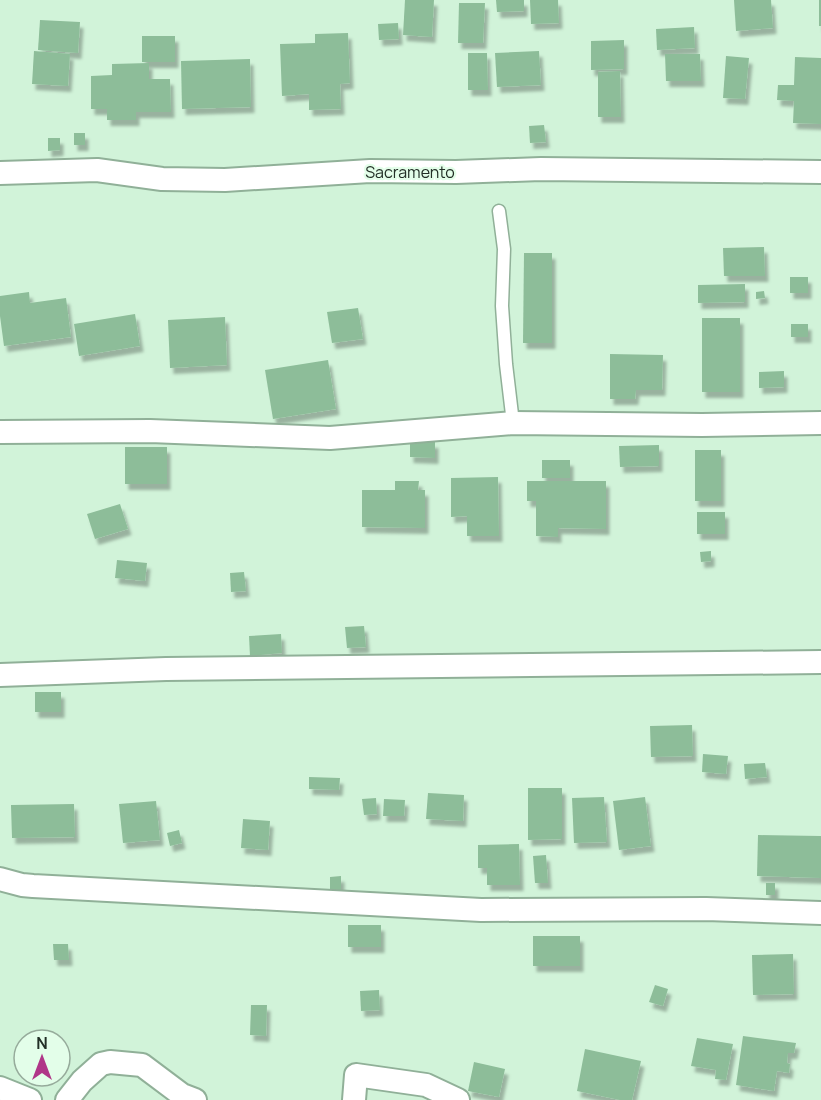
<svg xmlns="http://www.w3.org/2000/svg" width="821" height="1100" font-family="Manrope,sans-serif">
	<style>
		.building { fill: #8dbd99; filter: url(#shadow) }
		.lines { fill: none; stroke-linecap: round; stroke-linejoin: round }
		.service-casing { stroke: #90b098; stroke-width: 15 }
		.minor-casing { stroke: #90b098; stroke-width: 26 }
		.service { stroke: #fff; stroke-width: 12 }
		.minor { stroke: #fff; stroke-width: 22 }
		.labels { text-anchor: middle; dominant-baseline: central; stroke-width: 4.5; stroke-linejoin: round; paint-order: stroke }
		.street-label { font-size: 16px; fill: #222f26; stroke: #e3fee9 }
	</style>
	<defs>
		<filter id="shadow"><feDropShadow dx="3.5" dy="6" stdDeviation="1.5" flood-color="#0004"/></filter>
	</defs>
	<rect width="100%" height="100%" fill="#d1f3d9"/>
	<g class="building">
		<polygon points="405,0 434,0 432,37 403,35"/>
		<polygon points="496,0 524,0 524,11 497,12"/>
		<polygon points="530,0 558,0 559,23 531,24"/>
		<polygon points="734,0 771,0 773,28 736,31"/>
		<rect x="819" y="0" width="2" height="26"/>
		<polygon points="459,3 485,3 483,43 458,43"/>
		<polygon points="40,20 80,22 78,53 38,50"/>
		<polygon points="398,23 399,39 379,40 378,24"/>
		<polygon points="694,27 695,48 657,50 656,29"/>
		<polygon points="348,33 350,83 340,84 341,109 309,110 309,94 282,96 280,44 315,43 315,34"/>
		<rect x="142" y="36" width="33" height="26"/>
		<polygon points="624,40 624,69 591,70 591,41"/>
		<polygon points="34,51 70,54 68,86 32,84"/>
		<polygon points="539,51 541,85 497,87 495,53"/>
		<polygon points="468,53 487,53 488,90 468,90"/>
		<polygon points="665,54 700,54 701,81 666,81"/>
		<polygon points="726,56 749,58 745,99 723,98"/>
		<polygon points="795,57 821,58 821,124 793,123 794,101 777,100 778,85 794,85"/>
		<polygon points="250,59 251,107 182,109 181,61"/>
		<polygon points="149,63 149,79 170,79 171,112 136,112 136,120 107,120 107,109 91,109 91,76 112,75 112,64"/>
		<polygon points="620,71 621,117 598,117 598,72"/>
		<polygon points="544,125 546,142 530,143 529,126"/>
		<rect x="74" y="133" width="11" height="12"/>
		<polygon points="48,138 60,138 60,150 48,151"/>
		<polygon points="764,247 765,276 724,276 723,248"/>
		<polygon points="524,253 552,253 552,343 523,343"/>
		<rect x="790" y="277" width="18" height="16"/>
		<polygon points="745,284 745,302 698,303 698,285"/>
		<polygon points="764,291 765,298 756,299 756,292"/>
		<polygon points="29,292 30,303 66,298 71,337 4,346 0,316 0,296"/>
		<polygon points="358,308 363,339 332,343 327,312"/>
		<polygon points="135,314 140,346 79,356 74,324"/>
		<polygon points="225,317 227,365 170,368 168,320"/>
		<rect x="702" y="318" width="38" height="74"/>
		<rect x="791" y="324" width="17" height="13"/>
		<polygon points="610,354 663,355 662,390 636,390 635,399 610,399"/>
		<polygon points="328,360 336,409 273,419 265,370"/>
		<polygon points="784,371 784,387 759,388 759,372"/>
		<polygon points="410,442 435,442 435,458 410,457"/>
		<polygon points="659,445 659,466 620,467 619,446"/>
		<rect x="125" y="447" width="42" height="37"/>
		<rect x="695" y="450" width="26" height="51"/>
		<rect x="542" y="460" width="28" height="18"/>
		<polygon points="498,477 499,536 467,536 467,516 451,517 451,478"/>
		<polygon points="395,481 419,481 418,490 425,490 425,528 362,527 362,490 395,490"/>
		<polygon points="527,481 606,481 606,529 558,528 558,537 536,536 536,501 527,501"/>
		<polygon points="120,504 128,529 95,539 87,514"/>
		<rect x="697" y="512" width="28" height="22"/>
		<polygon points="711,551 711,561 701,562 700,552"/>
		<polygon points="117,560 147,563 145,581 115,578"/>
		<polygon points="244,572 246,591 231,592 230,573"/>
		<polygon points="364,626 366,647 347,648 345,627"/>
		<polygon points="281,634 282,653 250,656 249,636"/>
		<rect x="35" y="692" width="26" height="20"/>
		<polygon points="692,725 693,756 651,757 650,726"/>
		<polygon points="703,754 728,756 726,774 702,772"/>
		<polygon points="765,763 767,777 745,779 744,764"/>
		<polygon points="309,777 340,778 339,790 309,789"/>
		<polygon points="528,788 562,788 562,839 528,840"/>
		<polygon points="428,793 464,795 463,821 426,819"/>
		<polygon points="604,797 607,842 574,843 572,798"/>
		<polygon points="645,797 651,846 619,850 613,801"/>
		<polygon points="376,798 377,814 364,815 362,799"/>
		<polygon points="384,799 405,800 404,816 383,816"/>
		<polygon points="156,801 160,840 123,843 119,804"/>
		<polygon points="74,804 75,837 12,838 11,805"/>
		<polygon points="243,819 270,821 268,850 241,848"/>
		<polygon points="179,830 182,843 170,846 167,833"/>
		<polygon points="758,835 821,836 821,878 757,876"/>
		<polygon points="519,844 520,885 487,885 487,868 478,868 478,845"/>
		<polygon points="546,855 548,883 535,883 533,856"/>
		<polygon points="341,876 341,892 330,892 330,877"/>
		<rect x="766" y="883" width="9" height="12"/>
		<rect x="348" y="925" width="33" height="22"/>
		<rect x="533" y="936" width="47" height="30"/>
		<polygon points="53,944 68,944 69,960 54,960"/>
		<polygon points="793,954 794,994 753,995 752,955"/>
		<polygon points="655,985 668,989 663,1006 649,1002"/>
		<polygon points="379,990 380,1010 361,1011 360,991"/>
		<polygon points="251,1005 267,1005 266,1036 250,1035"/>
		<polygon points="743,1036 796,1043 794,1053 788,1053 787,1063 790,1064 789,1073 777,1071 774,1091 736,1085"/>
		<polygon points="697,1038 733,1044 726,1080 715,1079 716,1070 691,1066"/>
		<polygon points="585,1049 641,1061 632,1100 620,1100 577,1091"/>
		<polygon points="474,1062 505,1069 499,1097 468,1091"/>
	</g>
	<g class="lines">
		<defs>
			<polyline id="service" points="499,211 504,249 502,306 506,364 513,423"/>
			<g id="minor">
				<polyline points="0,173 97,170 162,179 225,180 370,171 456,172 541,169 821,172"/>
				<polyline points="0,432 150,431 330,438 513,423 702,425 821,423"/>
				<polyline points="0,675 166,669 821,662"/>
				<polyline points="0,879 22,885 33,886 481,910 706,909 821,913"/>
				<polyline points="0,1088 30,1100"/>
				<polyline points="67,1100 82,1081 101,1064 110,1062 142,1065 182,1095 195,1100"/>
				<polyline points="354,1100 356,1075 426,1085 458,1100"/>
			</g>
		</defs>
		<use href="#service" class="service-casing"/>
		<use href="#minor" class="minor-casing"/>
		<use href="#service" class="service"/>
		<use href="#minor" class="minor"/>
	</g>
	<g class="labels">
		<g class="street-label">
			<text x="410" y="172">Sacramento</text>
		</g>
	</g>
	<g transform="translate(42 1058)"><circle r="28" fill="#e3fee9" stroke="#96ab9b" stroke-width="1.5"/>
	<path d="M0-4.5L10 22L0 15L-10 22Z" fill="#b03688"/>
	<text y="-9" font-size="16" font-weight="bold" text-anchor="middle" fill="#222f26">N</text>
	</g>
</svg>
